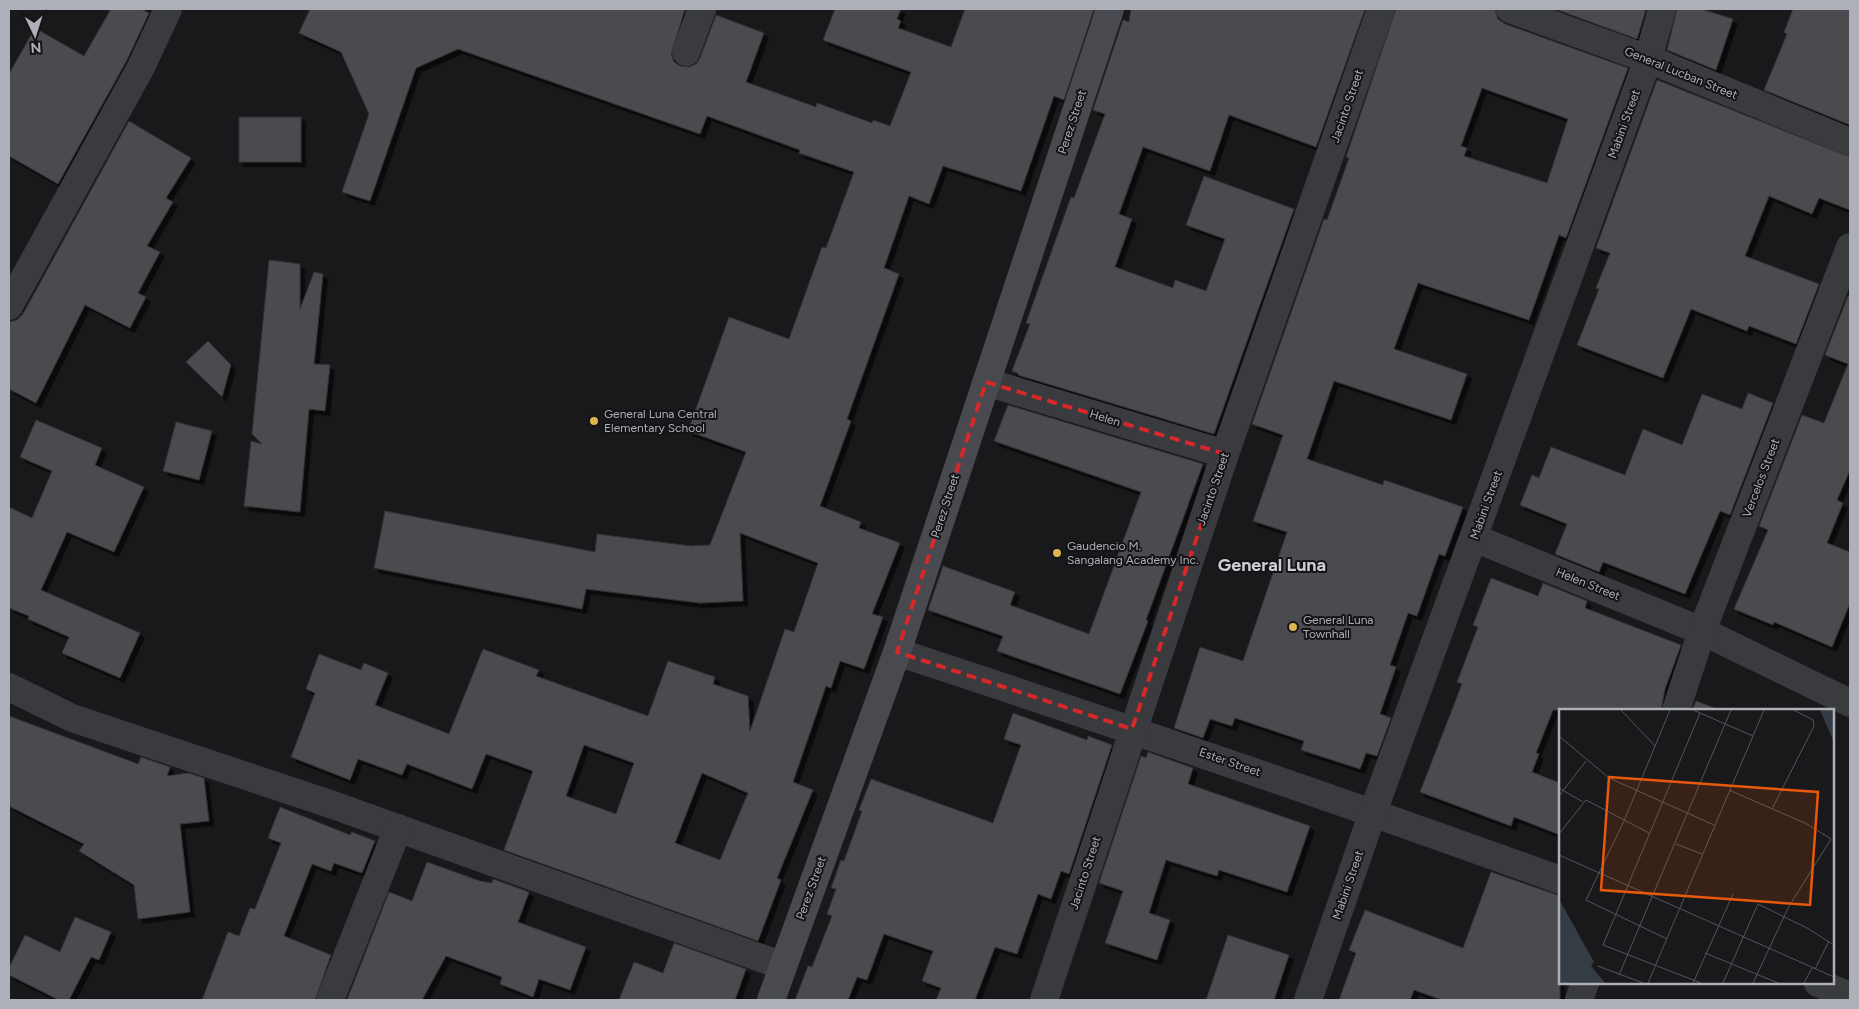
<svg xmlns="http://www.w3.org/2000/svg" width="1859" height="1009" font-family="Figtree,sans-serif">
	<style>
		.building { fill: #4b4c4f; stroke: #333336; fill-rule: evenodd; filter: url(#shadow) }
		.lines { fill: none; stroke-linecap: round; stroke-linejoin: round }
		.street { stroke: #3a3b3f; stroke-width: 28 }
		.secondary { stroke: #494a4f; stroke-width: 28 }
		.marked { fill: none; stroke: #d62828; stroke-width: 4; stroke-dasharray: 10 6; stroke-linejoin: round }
		.poi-dot { fill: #dcb450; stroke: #141416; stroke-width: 2 }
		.labels { text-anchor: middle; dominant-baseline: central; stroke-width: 4; stroke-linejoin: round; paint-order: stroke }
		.street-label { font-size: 12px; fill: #adb0b9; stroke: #141416 }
		.poi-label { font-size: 12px; fill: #adb0b9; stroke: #141416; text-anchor: start }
		.district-label { font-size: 18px; font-weight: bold; fill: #cdcfd5; stroke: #141416 }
		.inset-road { fill: none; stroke: #54555a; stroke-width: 1 }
		.view { fill: #e8590c; fill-opacity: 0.15; stroke: #e8590c; stroke-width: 2.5 }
		.inset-edge { fill: none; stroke: #adb0b9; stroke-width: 2.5 }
	</style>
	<defs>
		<filter id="shadow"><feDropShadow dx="4.5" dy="4.5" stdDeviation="0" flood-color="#0009"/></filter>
	</defs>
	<rect width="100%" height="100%" fill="#19191b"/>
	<g class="building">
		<polygon points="111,9 141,9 149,13 127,60 58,184 9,156 9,74 35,28 84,56"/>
		<path d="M310,9h375l-14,45 3,8 6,4 9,1 7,-3 4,-6 16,-43 48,18 -18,49 70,25 1,-4 55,20 1,-3 17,6 21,-54 -88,-32 12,-31h66l-4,10 4,2 -3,7 53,19 14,-38h129l-30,91 -10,-4 -33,95 -78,-25 -14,38 -20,-8 -25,72 15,6 -52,145 4,2 -31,85 41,16 -2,6 41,15 -28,71 11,3 -19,52 -24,-8 -9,27 -5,-2 -33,96 20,8 -36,88 4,2 -23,61 -254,-91 29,-79 -47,-17 -14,35 -65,-25 -5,11 -44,-16 -8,21 -59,-23 24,-64 -9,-4 13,-35 42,16 3,-7 24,10 -13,32 74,29 34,-85 56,21 -3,6 112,40 20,-55 47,16 -2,7 35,12 2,35 35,-102 9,3 24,-69 -78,-30 3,68 -43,2 -114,-14 -4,20 -208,-41 11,-57 210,41 2,-18 94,12 19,-1 36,-93 -58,-21 41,-114 60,22 33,-92 4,1 28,-76 -55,-19 1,-3 -93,-34 -7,18 -242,-85 -42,19 -46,133 -28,-9 27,-78 -28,-62 -42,-19zM584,745l50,18 -18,51 -50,-18zM702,773l46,20 -28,67 -45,-17z"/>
		<polygon points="1131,9 1365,9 1316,147 1229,115 1210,171 1143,147 1119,214 1132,219 1115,267 1173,288 1175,280 1206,291 1225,239 1186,225 1204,176 1294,209 1214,434 1018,375 1019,374 1012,371 1030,324 1026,323 1071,197 1074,198 1105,114 1093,110 1123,20 1129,22"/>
		<path d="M1396,9h99l3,10 7,5 123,44 -62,170 -7,-3 -30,85 -111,-37 -24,66 73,25 -16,46 -117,-39 -27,78 76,26 1,-5 79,27 -18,49 -6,-2 -22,62 -9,-3 -18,52 6,2 -16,47 11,4 -14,38 -11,-3 -6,16 -59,-19 3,-9 -69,-23 -3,8 -22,-7 -7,19 -29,-10 26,-81 43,14 44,-129 -34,-11 30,-86 -31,-11 72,-205 3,1 22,-62 -3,-1zM1482,88l86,31 -21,64 -83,-27 3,-8 -6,-2z"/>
		<polygon points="1555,9 1646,9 1637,39"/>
		<polygon points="1677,9 1701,9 1733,19 1716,70 1667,50"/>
		<polygon points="1793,9 1850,9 1850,125 1764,90 1787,34 1784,32"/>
		<polygon points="1657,80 1850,157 1850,210 1819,198 1812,214 1769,196 1745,256 1819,284 1796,344 1749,326 1747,331 1691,309 1663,378 1577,345 1599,289 1596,288 1610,253 1596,248"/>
		<rect x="239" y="117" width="62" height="45"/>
		<polygon points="129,121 191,158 166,198 173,202 147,246 160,252 138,293 146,297 130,328 85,305 36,403 9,389 9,322 17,320 23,314"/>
		<polygon points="269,260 300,264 300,309 314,272 323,274 314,364 330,365 325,411 309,409 300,512 244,506 251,441 262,444 252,434"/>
		<polygon points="1848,296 1850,297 1850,470 1837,500 1843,503 1827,543 1850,552 1850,603 1832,647 1774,622 1773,625 1734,609 1768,530 1759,526 1802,415 1824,423 1848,364 1825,355"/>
		<polygon points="208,341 231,365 222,397 186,362"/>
		<polygon points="1748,393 1773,403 1730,515 1720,511 1685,594 1603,562 1599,572 1555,554 1567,524 1520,505 1532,475 1539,478 1551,447 1625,475 1643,429 1682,445 1702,394 1742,409"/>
		<polygon points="1008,405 1203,464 1146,620 1148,621 1120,694 997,651 1003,636 928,610 943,566 1015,592 1010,605 1089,634 1141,492 994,441"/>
		<polygon points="36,420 102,448 95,465 144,487 114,552 67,532 41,590 140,633 120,678 62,653 69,637 28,619 29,616 9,608 9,507 32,518 52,471 20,457"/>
		<polygon points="176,422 212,431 199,480 163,471"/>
		<polygon points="1491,578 1538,596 1543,583 1587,601 1585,608 1681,645 1665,689 1661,710 1553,710 1536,753 1539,754 1532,772 1560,783 1560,835 1514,817 1511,826 1420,792 1462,684 1457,682 1478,627 1473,625"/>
		<polygon points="1696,701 1715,708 1714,710 1692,710"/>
		<polygon points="1013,713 1087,740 1088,736 1112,745 1069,874 1061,871 1051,899 1038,894 1017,954 995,947 975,1000 936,1000 941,988 922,981 933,951 884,934 867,980 857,977 848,1000 795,1000 808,966 812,967 832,916 827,914 836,889 831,888 841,860 844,861 862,811 859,810 871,779 993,823 1021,745 1004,739"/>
		<polygon points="9,716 138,764 141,757 170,767 167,776 188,773 204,778 209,821 180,824 190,912 138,919 134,885 79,851 84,844 9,806"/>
		<polygon points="1148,752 1193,768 1188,784 1310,826 1287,892 1219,870 1217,876 1166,860 1149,913 1170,920 1157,960 1105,943 1123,891 1099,883 1141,756 1146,758"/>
		<polygon points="280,807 350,835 352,832 375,841 362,873 334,863 331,871 312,864 284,936 331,955 315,1000 202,1000 228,932 239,936 250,908 255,909 281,843 268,838"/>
		<polygon points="427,862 480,881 492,883 493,879 529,892 518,922 586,947 570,990 539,979 533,997 500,984 502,977 446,956 422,1000 347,1000 389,892 412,901"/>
		<polygon points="1491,872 1560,896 1560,1000 1442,1000 1414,990 1410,1000 1339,1000 1356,953 1349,950 1365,910 1463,948"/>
		<polygon points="75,917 111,932 99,960 91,957 69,1000 59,1000 9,975 9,968 25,935 60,952"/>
		<polygon points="1228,935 1289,955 1274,1000 1206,1000"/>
		<polygon points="674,943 746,969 735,1000 619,1000 634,962 663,973"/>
	</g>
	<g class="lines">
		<g class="street">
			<polyline points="1510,9 1648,59 1850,142"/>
			<polyline points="686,52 702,9"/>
			<polyline points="9,306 141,67 168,9"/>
			<polyline points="986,382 1225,454"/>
			<polyline points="1474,538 1702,631 1850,703"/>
			<path d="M897,652c222,73 443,148 663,228"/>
			<polyline points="9,687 72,718 333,805 783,966"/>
			<polyline points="1676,710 1702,631 1850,247"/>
			<polyline points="1818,983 1850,996"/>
			<polyline points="330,1000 398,828"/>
			<polyline points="1044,1000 1225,454 1381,9"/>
			<polyline points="1308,1000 1373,812 1648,59 1662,9"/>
			<polyline points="1579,1000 1585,983"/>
		</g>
		<polyline class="secondary" points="771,1000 897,652 1110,9"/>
	</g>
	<path class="marked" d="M986,382l239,72 -93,275 -235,-77z"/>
	<g class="poi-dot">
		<circle cx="594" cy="421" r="5"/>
		<circle cx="1057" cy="553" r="5"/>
		<circle cx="1293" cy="627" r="5"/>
	</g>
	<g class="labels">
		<g class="street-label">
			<text transform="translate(1681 73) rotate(22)">General Lucban Street</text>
			<text transform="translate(1347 106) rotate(-71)">Jacinto Street</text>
			<text transform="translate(1072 122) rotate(-72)">Perez Street</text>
			<text transform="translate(1624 124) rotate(-70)">Mabini Street</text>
			<text transform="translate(1105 418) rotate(17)">Helen</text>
			<text transform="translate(1761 478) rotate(-69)">Vercelos Street</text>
			<text transform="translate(1213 489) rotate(-71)">Jacinto Street</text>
			<text transform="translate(1486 505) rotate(-70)">Mabini Street</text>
			<text transform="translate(945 506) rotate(-72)">Perez Street</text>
			<text transform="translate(1588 584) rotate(22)">Helen Street</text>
			<text transform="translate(1230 762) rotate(19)">Ester Street</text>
			<text transform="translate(1085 873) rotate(-72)">Jacinto Street</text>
			<text transform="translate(1348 885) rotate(-71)">Mabini Street</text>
			<text transform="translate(811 888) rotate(-70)">Perez Street</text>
		</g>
		<g class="poi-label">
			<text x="604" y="414">General Luna Central<tspan x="604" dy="14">Elementary School</tspan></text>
			<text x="1067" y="546">Gaudencio M.<tspan x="1067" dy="14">Sangalang Academy Inc.</tspan></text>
			<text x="1303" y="620">General Luna<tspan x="1303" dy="14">Townhall</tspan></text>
		</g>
		<g class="district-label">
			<text x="1272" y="565">General Luna</text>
		</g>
	</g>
	<g transform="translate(1559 709)">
		<rect width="275" height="275" fill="#19191b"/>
		<path d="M261,1h14v32l-8,-18zM0,190l35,63 -3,4 14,17h-46z" fill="#353d44"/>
		<path class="inset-road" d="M62,1l34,36M134,1l60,26M141,4l-97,232 98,38M0,27l50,42 105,47M0,79l24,14M170,81l78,34 24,15 -43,69 -35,75M0,87l27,-35M213,100l42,-83 -1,-6 -19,-10M0,125l27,-34 63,33M117,135l26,10M0,146l275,122M108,230l-81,-39 38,-79 46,-111M146,244l73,30M39,257l45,17M256,260l14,-28M60,266l112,-265M89,274l116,-273M134,274l40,-89M164,274l35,-79 49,24 27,17M245,274l8,-15"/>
		<path class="view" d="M50,68l209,15 -8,113 -209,-15z"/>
		<rect width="275" height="275" class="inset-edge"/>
	</g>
	<rect width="1859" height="1009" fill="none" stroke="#adb0b9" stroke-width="20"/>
	<g transform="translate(35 35) rotate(176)" stroke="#141416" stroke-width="4" paint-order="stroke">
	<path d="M0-4L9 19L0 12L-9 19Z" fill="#adb0b9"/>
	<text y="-8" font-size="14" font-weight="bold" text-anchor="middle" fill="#adb0b9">N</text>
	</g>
</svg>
